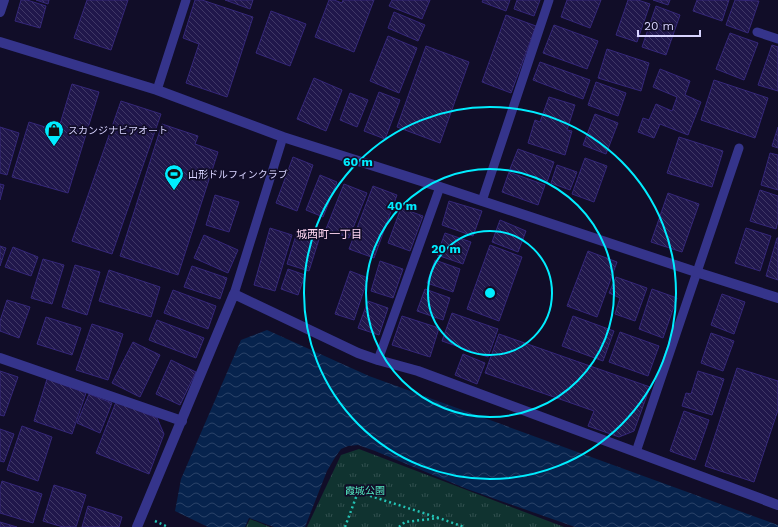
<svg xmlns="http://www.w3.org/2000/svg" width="778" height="527" font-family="'Work Sans','Noto Sans JP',sans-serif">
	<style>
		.park { fill: url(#park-tufts) }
		.water { fill: url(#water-waves) }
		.building { fill: url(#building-back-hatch); stroke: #352779 }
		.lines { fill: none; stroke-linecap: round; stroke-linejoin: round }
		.path { stroke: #24c3b5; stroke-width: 2.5; stroke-dasharray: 2 3; stroke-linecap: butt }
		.service { stroke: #35348b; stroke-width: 9 }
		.minor { stroke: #35348b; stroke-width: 10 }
		.tertiary { stroke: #35348b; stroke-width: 10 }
		.ring { fill: none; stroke: #00edff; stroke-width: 2 }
		.labels { text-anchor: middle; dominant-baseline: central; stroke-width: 3.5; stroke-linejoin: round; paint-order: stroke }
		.poi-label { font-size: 10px; fill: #d8d4ff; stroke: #110d28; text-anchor: start }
		.park-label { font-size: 10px; fill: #54ebc1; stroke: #110d28 }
		.neighbourhood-label { font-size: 11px; fill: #ffd6f1; stroke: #110d28 }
		.centre { fill: #00edff; stroke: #110d28; stroke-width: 2 }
		.ring-label { font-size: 12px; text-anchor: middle; font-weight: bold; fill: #00edff; stroke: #110d28; stroke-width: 3.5; stroke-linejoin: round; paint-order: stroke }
	</style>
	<defs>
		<pattern id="park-tufts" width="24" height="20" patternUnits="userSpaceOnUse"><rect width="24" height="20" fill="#103330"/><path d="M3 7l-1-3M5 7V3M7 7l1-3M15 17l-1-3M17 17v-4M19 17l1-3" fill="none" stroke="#32504f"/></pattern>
		<pattern id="water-waves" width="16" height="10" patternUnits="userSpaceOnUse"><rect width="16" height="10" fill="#07234d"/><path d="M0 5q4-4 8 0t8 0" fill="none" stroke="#2a4268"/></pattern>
		<pattern id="building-back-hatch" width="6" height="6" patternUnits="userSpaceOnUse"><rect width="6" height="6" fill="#20174b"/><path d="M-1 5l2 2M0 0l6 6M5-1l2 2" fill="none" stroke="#403866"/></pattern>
	</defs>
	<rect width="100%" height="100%" fill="#110d28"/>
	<g class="park">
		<polygon points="359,449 564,527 307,527 341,455"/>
		<polygon points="250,519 270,527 246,527"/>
	</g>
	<polygon class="water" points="267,330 369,376 778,525 778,527 575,527 467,489 375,451 358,445 348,446 341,449 334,459 327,471 305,527 274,527 249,518 245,527 208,527 175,511 181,479 241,340"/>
	<g class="building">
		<polygon points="21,0 27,0 46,6 40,28 15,21"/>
		<polygon points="36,0 49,0 48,4"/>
		<polygon points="87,0 128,0 111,50 74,38"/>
		<polygon points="195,0 202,0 253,17 227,97 186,83 199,44 183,38"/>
		<polygon points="225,0 253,0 250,9"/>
		<polygon points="329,0 334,0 342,3 343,0 374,0 354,52 315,37"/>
		<polygon points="392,0 430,0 422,19 389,6"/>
		<polygon points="483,0 510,0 506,11 482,2"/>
		<polygon points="517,0 540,0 534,16 514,9"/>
		<polygon points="567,0 601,0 590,28 561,17"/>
		<polygon points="628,0 638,0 650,4 637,42 616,35"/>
		<polygon points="653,0 670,0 668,5"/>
		<polygon points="697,0 729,0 722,21 693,11"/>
		<polygon points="735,0 759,1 748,33 726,25"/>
		<polygon points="656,6 680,15 666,55 642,47"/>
		<polygon points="271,11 306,24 290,66 256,53"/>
		<polygon points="394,12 425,25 418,41 388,28"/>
		<polygon points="506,15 536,26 511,93 482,82"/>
		<polygon points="554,25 598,41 587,69 543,53"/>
		<polygon points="730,33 758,43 744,80 716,69"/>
		<polygon points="388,36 417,48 399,93 370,81"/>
		<polygon points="772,45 778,47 778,91 758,85"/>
		<polygon points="426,46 469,62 440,143 397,127"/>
		<polygon points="607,49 649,63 641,91 598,78"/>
		<polygon points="540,62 590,80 583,99 533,80"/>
		<polygon points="660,69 690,81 685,95 701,102 688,135 660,124 654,138 638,132 643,118 649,120 656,104 672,111 677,97 653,87"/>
		<polygon points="314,78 342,90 326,131 297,119"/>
		<polygon points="714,80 768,98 755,138 701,120"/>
		<polygon points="596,82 626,93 618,116 588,105"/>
		<polygon points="72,84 99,92 68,193 12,177 29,122 58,131"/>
		<polygon points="379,92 400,100 385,139 364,131"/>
		<polygon points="350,93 368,100 357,127 340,120"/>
		<polygon points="549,97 575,105 567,130 572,131 565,155 528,143 535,120 540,122"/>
		<polygon points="121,101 161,114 112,254 72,241"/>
		<polygon points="595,114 618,123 606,154 583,145"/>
		<polygon points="162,124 198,136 195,144 218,152 178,275 120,256"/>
		<polygon points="0,127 19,133 7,175 0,173"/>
		<polygon points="778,127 778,148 772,146"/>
		<polygon points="679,137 723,151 712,187 667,173"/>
		<polygon points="518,149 554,162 547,182 510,169"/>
		<polygon points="770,153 778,155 778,190 761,185"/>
		<polygon points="293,157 313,165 297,211 276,203"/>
		<polygon points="585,158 607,166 594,202 572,194"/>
		<polygon points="557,165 577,172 570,190 551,183"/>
		<polygon points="509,172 545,185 538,205 502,192"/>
		<polygon points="320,175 337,182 323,217 306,210"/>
		<polygon points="0,184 4,185 0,200"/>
		<polygon points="344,184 367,193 349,238 326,229"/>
		<polygon points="373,186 397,195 374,258 349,249"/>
		<polygon points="760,190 778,196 778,221 776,229 750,221"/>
		<polygon points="668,193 699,204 682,252 651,242"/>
		<polygon points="215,195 239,202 229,232 206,225"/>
		<polygon points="449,201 482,211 473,236 442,225"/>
		<polygon points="401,208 423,216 410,251 388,243"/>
		<polygon points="500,220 526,231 518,252 492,242"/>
		<polygon points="270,228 292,235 275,291 254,285"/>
		<polygon points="746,228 771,236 760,271 735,263"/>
		<polygon points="298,229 320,236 309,271 287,264"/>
		<polygon points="445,233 471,242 463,264 437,255"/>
		<polygon points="204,235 238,250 228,273 194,258"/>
		<polygon points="777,238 778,238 778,280 766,276"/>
		<polygon points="490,245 522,257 499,321 467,309"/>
		<polygon points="0,246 6,248 0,266"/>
		<polygon points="13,247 38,257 31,276 5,267"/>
		<polygon points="588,251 617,262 597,317 567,306"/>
		<polygon points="43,259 64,265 52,304 31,298"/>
		<polygon points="435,260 460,269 453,292 427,283"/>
		<polygon points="380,261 403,269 393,298 371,291"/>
		<polygon points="75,265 100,272 87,315 62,307"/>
		<polygon points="192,266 227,278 220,299 184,287"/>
		<polygon points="288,269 305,275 298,295 281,289"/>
		<polygon points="109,270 160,287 151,317 99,301"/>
		<polygon points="350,271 368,278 354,320 335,314"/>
		<polygon points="616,277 647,288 635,321 615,314 620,298 609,293"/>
		<polygon points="425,289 450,298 443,320 417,311"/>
		<polygon points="652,289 677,298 663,338 639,329"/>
		<polygon points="173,290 216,306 208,329 164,313"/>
		<polygon points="722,294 745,302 734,334 711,325"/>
		<polygon points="7,300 30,307 19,338 0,331 0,321"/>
		<polygon points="368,301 388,308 379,335 358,328"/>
		<polygon points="452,313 498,329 488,357 442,341"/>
		<polygon points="402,316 439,328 430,357 392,345"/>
		<polygon points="573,316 614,331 603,361 562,346"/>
		<polygon points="46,317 81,328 72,355 37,344"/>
		<polygon points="157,320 204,338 196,358 149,340"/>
		<polygon points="92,324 123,334 108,380 76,370"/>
		<polygon points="620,332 659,346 648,376 609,362"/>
		<polygon points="711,333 734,341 723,371 701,363"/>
		<polygon points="499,334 650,387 634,431 619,437 588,426 594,411 485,373"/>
		<polygon points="133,342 160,355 140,397 112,383"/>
		<polygon points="463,354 485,363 477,384 455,375"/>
		<polygon points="171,360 196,372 180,405 156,394"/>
		<polygon points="737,368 778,381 778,410 754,482 705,466"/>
		<polygon points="0,371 18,377 4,416 0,415"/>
		<polygon points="698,371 724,379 712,415 682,406 686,393 691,394"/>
		<polygon points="47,379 86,393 72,434 34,421"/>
		<polygon points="89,394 112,403 100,433 77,423"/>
		<polygon points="116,402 157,418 164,434 149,474 96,453"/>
		<polygon points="684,411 709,420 695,460 670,451"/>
		<polygon points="22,426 52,437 38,481 7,470"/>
		<polygon points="0,429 14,434 4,462 0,461"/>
		<polygon points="2,481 42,494 33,523 0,513 0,488"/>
		<polygon points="54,485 86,495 76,527 63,527 43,521"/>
		<polygon points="88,506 122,517 119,527 82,527"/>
		<polygon points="0,522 17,527 0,527"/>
	</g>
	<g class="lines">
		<g class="path">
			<polyline points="155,521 168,527"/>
			<polyline points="345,527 358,492 439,518"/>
			<polyline points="399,527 405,522 439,518 464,527"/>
		</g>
		<g class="service">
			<polyline points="757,32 778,39"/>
			<polyline points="157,90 186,0"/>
			<polyline points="482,201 549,0"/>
			<polyline points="234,294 283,137"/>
			<polyline points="378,360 440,187"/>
			<polyline points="636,452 739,148"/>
		</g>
		<g class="minor">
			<polyline points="0,12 4,0"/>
			<polyline points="0,358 182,421"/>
			<polyline points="137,527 234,294 358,353 378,360 418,371 778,505"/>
		</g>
		<polyline class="tertiary" points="0,42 157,90 283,137 440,187 696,272 778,298"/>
	</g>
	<g class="ring">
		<circle cx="490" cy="293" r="62"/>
		<circle cx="490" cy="293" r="124"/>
		<circle cx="490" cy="293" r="186"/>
	</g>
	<defs>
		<symbol id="shop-pin" viewBox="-11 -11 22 30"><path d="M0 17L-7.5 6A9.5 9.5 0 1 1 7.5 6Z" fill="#00edff" stroke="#110d28"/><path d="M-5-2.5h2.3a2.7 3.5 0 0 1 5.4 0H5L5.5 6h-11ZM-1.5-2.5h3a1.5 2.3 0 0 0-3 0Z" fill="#111"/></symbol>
		<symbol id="stadium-pin" viewBox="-11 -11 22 30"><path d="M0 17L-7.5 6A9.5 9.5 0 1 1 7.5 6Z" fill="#00edff" stroke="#110d28"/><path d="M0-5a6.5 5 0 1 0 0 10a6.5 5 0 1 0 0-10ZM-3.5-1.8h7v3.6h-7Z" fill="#111"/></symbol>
	</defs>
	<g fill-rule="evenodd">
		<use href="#shop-pin" x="43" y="119" width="22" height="30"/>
		<use href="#stadium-pin" x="163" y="163" width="22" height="30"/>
	</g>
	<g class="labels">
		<g class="poi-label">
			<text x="68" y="130">スカンジナビアオート</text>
			<text x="188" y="174">山形ドルフィンクラブ</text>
		</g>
		<g class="park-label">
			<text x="365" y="490">霞城公園</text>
		</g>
		<g class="neighbourhood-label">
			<text x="329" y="234">城西町一丁目</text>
		</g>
	</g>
	<circle cx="490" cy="293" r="6" class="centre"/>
	<g class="ring-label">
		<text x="358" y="166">60 m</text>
		<text x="402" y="210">40 m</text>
		<text x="446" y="253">20 m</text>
	</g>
	<path d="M638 30v6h62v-6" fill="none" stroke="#d8d4ff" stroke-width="2"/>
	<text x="644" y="30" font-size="12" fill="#d8d4ff" stroke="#110d28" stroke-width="3" paint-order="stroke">20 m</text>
</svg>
